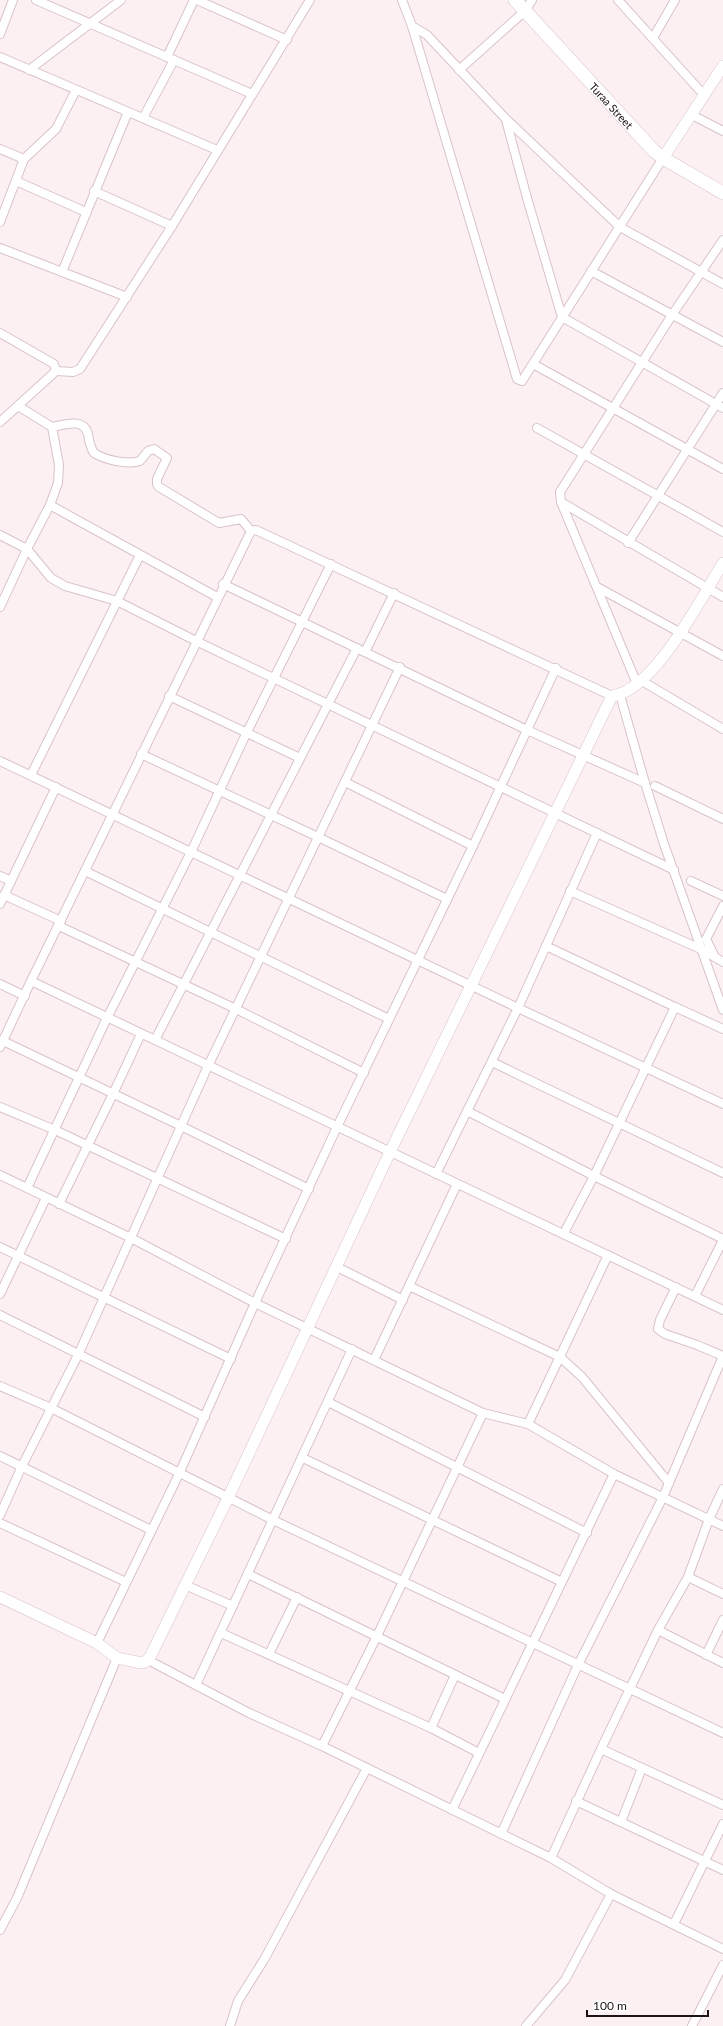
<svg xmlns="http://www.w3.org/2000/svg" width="723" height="2026" font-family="Lato,sans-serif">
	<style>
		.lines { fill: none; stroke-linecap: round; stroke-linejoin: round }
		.street-casing { stroke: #d8c3c8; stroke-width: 10 }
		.secondary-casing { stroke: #d8c3c8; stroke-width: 12 }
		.primary-casing { stroke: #d8c3c8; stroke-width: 14 }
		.street { stroke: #fff; stroke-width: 8 }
		.secondary { stroke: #fff; stroke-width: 11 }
		.primary { stroke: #fff; stroke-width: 13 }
		.labels { text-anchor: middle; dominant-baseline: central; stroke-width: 3; stroke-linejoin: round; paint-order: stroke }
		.street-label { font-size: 11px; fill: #1b1415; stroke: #fff }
	</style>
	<rect width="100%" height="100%" fill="#fdf0f2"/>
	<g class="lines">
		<defs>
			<g id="street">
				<polyline points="36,0 252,94"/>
				<polyline points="197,0 287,40"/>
				<polyline points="402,0 412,26 517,379 522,381 663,158"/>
				<polyline points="618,0 704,95"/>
				<polyline points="412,26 427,35 506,119 620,227 723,284"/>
				<polyline points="0,34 13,0"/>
				<polyline points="653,38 675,0"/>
				<polyline points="0,57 217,150"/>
				<polyline points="167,57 194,0"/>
				<polyline points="29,70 121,0"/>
				<polyline points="459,70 525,11 532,0"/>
				<polyline points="692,115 723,131"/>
				<polyline points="143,118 174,60"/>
				<polyline points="506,120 527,198 562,317 723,408"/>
				<polyline points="0,149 24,159"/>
				<polyline points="16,181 86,212"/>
				<polyline points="94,191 172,226"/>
				<polyline points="0,222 24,159 56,129 76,90"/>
				<polyline points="0,248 127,297"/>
				<polyline points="591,271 723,342"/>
				<polyline points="62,272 128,112"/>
				<polyline points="0,333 54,364 56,371 0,422"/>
				<polyline points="533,364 723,469"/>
				<polyline points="56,371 73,372 80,369 172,226 310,0"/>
				<path d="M52,427c12,-2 31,-10 36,7 1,7 2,13 6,19 11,7 33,12 46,8l8,-10 6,-2 13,9 -10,21v5l2,3 60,36 22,-4 10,12"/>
				<polyline points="537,428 723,532"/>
				<polyline points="561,502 723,597"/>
				<polyline points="50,505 217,597"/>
				<polyline points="0,535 27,549 51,578 65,586 117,601 196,641 674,870"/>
				<polyline points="628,543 723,393"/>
				<polyline points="223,584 527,730 645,783"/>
				<polyline points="597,587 723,656"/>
				<polyline points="0,607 27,549 50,505 58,483 59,465 52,427 18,406"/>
				<polyline points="365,652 394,593"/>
				<polyline points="642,681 723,729"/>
				<polyline points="637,684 561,502 560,492 672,315 723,240"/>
				<polyline points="620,695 645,783 664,844 723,1010"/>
				<polyline points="169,696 300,758"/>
				<polyline points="141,754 318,837 447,899"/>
				<polyline points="0,761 518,1008 723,1104"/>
				<polyline points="31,775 140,555"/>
				<polyline points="345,782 473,846"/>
				<polyline points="655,786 723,819"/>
				<polyline points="85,871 389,1019"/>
				<polyline points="0,876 11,881"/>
				<polyline points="691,881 723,896"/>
				<polyline points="570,891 703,950 723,962"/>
				<polyline points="4,895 61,921"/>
				<polyline points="0,904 56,787"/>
				<polyline points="59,926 236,1009 364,1073"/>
				<polyline points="546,946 675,1007"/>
				<polyline points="715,957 706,939 723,906"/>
				<polyline points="31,981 723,1310"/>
				<polyline points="0,984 25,996"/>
				<polyline points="155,1040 357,648"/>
				<polyline points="3,1041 181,1126 309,1189"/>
				<polyline points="0,1047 31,981 251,531 256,530 612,696"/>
				<polyline points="492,1062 723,1173"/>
				<polyline points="0,1107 55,1130 286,1239"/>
				<polyline points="467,1111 594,1176 723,1239"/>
				<polyline points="436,1174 518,1008 597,833"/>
				<polyline points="0,1175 131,1238 255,1303 483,1413 528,1424 614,1474 723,1526"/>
				<polyline points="27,1188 107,1018 191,852 246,734 331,564"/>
				<polyline points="59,1204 113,1094 141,1034"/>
				<polyline points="564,1233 594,1176 675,1007 723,1029"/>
				<polyline points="0,1247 231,1359"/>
				<polyline points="337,1267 403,1300"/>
				<polyline points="409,1286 560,1357 582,1377 669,1483"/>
				<polyline points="676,1287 660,1320 658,1329 665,1334 697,1345 723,1356"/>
				<polyline points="0,1294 46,1198"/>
				<polyline points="695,1296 723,1240"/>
				<polyline points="0,1315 205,1417"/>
				<polyline points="374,1360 457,1184"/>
				<polyline points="0,1386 51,1408 273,1520 723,1733"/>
				<polyline points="328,1402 587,1533"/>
				<polyline points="528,1424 608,1255"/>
				<polyline points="0,1456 151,1530"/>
				<polyline points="303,1458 562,1582"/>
				<polyline points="0,1515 22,1466 79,1353 208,1066 400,667"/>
				<polyline points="0,1523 126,1582"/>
				<polyline points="248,1574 505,1699"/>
				<polyline points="688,1577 723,1594"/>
				<polyline points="185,1585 233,1606"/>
				<polyline points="658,1630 723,1663"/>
				<polyline points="221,1633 431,1728 479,1753"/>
				<polyline points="97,1643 179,1474 255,1303 337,1127 473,846 556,668"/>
				<polyline points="269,1654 297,1597"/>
				<polyline points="706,1655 723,1620"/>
				<polyline points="148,1660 249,1713 322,1746 551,1858 611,1894 723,1949"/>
				<polyline points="196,1685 352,1349"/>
				<polyline points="431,1728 455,1675"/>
				<polyline points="322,1746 377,1636 483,1413"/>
				<polyline points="601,1749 723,1805"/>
				<polyline points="576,1801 723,1870"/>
				<polyline points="452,1810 614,1474"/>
				<polyline points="621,1822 642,1768"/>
				<polyline points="501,1834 578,1665 663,1497 723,1356"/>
				<polyline points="551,1858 601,1749 658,1630 688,1577 709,1519 723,1489"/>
				<polyline points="674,1924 723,1824"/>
				<polyline points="0,1930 17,1898 117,1658"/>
				<polyline points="230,2026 238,2001 265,1958 367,1768"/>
				<polyline points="526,2026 565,1980 611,1894"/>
				<polyline points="692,2026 723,1965"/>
			</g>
			<g id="secondary">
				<polyline points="663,158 723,66"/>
				<path d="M0,1597l97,46 20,15 25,5 3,-1 5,-5 78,-159 162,-346 222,-456c43,-6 89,-98 111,-133"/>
			</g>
			<g id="primary">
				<path id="s1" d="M515,0l138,150 10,8 60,35"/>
			</g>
		</defs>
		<use href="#street" class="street-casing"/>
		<use href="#secondary" class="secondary-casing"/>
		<use href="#primary" class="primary-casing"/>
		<use href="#street" class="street"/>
		<use href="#secondary" class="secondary"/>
		<use href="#primary" class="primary"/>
	</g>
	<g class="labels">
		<g class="street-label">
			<text stroke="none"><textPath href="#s1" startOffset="143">Turaa Street</textPath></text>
		</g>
	</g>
	<path d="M587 2010v6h121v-6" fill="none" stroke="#1b1415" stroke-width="2"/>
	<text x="593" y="2010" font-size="12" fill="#1b1415" stroke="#ffffff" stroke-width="3" paint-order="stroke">100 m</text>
</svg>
